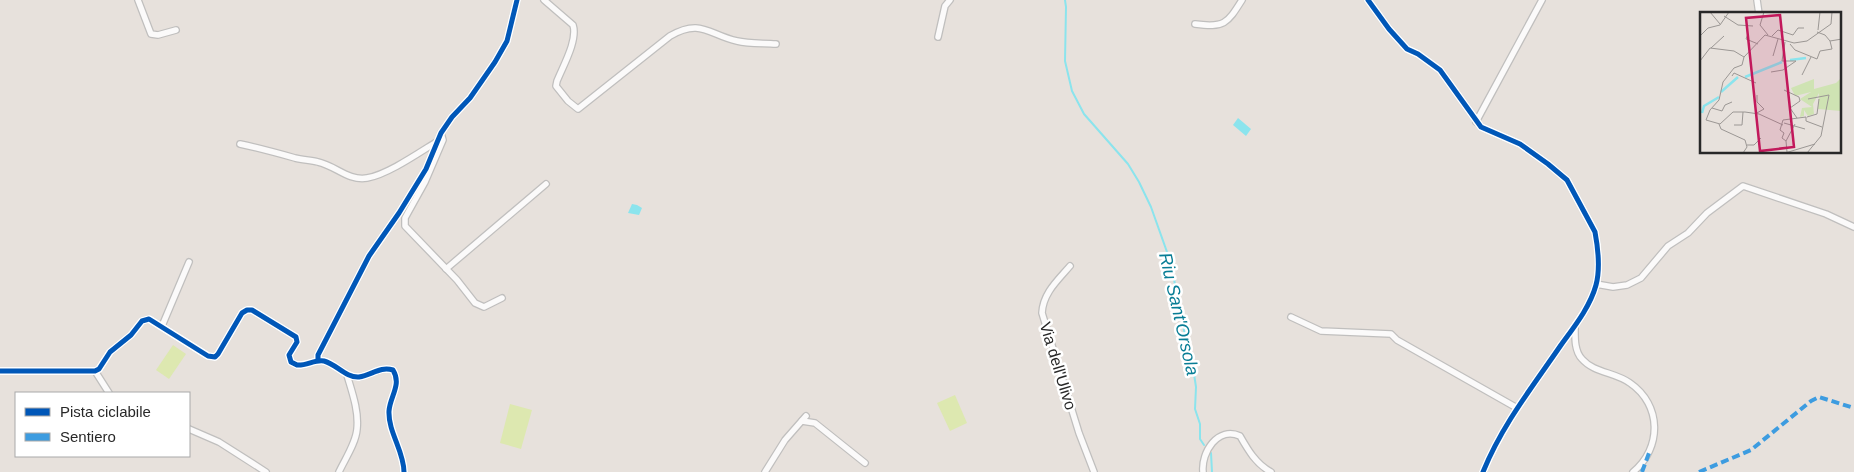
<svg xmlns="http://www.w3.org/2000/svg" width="1854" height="472" font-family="Helvetica,sans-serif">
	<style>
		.pitch { fill: #dde8b0 }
		.water { fill: #8be4ed }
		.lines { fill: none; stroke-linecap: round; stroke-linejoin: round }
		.stream { stroke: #8be4ed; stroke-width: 2 }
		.street-casing { stroke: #c0bfbe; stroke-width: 8 }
		.street { stroke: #fbfafa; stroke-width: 5.5 }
		.quiet { stroke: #3d9ce0; stroke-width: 4; stroke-dasharray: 8 4; stroke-linecap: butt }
		.cycleway-casing { stroke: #fff; stroke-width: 8 }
		.cycleway { stroke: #0057b8; stroke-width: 5 }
		.labels { text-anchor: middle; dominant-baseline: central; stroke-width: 5; stroke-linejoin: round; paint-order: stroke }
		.street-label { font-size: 16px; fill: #282828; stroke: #fff }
		.water-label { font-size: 18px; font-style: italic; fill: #087d95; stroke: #fff }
		.inset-river { fill: none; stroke: #8be4ed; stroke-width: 2.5 }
		.inset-road { fill: none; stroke: #9b9794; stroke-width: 1 }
		.view { fill: #c2185b; fill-opacity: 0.15; stroke: #c2185b; stroke-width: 2.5 }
		.inset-edge { fill: none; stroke: #282828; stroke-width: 2.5 }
	</style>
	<rect width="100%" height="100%" fill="#e7e1dc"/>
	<g class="pitch">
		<polygon points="173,345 186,354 169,379 156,370"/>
		<polygon points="955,395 967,423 950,431 937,403"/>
		<polygon points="510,404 532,410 521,449 500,443"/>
	</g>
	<g class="water">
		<polygon points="1238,118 1251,129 1246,136 1233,125"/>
		<polygon points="632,204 637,205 642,208 639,215 628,213"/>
	</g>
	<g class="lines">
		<g class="stream">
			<polyline points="1065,0 1066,7 1065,61 1072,91 1084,114 1128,164 1139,182 1151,207 1172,266 1178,304 1194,374 1196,387 1195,409 1200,424 1200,439 1204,445"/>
			<polyline points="1211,453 1212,472"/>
		</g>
		<defs>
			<g id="street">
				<polyline points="138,0 151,34 158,35 176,30"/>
				<path d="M544,0l29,25c5,15 -10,41 -16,56l-1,5 12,15 10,8 92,-73c31,-18 39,-1 67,5 12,3 26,2 39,3"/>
				<path d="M1368,0l21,29 18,20 11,5 22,16 41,57 39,17 28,20 19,16 28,52c3,16 5,38 1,53 -6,22 -22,42 -35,60 -28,41 -59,80 -78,127"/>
				<polyline points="1757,0 1759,14"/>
				<path d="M1195,24c29,4 32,0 47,-24"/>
				<polyline points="938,37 945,6 950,0"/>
				<polyline points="1476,122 1542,0"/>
				<polyline points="441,133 443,140 425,182 405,218 405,226 457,280 475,303 484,307 502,298"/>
				<path d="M240,144c19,4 37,9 55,14 8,2 16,2 23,4 18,4 30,19 49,16 20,-3 53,-26 71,-37"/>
				<path d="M1070,266c-12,14 -27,27 -28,47l37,120 15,39"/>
				<polyline points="446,269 546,184"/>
				<polyline points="1596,284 1613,287 1627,285 1641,278 1668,246 1688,233 1707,213 1743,186 1826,214 1854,227"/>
				<polyline points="1291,317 1321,331 1391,334 1397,340 1434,361 1517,408"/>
				<polyline points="162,326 189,262"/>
				<path d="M1575,326c0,10 -1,25 7,33 12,14 33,13 48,24 32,22 32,65 3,89"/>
				<polyline points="318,360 318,355 369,256 399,213 426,169 441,133 452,117 470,98 495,62 507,41 517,0"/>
				<path d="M0,371h95l4,-2 11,-17 21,-17 11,-14 7,-2 59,37 7,1 3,-3 24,-41 5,-3h5l44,27 1,5 -8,13 2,7 6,3c9,1 19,-6 27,-4 12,3 22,17 35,16 13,-2 21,-11 34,-7 9,15 -3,26 -4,41 -1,21 15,40 15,61"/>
				<polyline points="95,371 109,393"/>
				<polyline points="802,421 815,423 865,463"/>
				<polyline points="189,429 219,442 266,472"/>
				<path d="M339,472c6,-13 17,-29 18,-43 2,-18 -5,-37 -10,-54"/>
				<polyline points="765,472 785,440 806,416"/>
				<path d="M1203,472c-2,-20 15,-46 37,-36 8,14 16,28 31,36"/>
			</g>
		</defs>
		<use href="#street" class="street-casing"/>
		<use href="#street" class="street"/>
		<g class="quiet">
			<polyline points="1642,472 1649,453"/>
			<polyline points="1699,472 1751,450 1811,401 1819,397 1854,408"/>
		</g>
		<defs>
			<g id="cycleway">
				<path d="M1368,0l21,29 18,20 11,5 22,16 41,57 39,17 28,20 19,16 28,52c3,16 5,38 1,53 -6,22 -22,42 -35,60 -28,41 -59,80 -78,127"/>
				<polyline points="318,360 318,355 369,256 399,213 426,169 441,133 452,117 470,98 495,62 507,41 517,0"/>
				<path d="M0,371h95l4,-2 11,-17 21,-17 11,-14 7,-2 59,37 7,1 3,-3 24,-41 5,-3h5l44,27 1,5 -8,13 2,7 6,3c9,1 19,-6 27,-4 12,3 22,17 35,16 13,-2 21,-11 34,-7 9,15 -3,26 -4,41 -1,21 15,40 15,61"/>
			</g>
		</defs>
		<use href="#cycleway" class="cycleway-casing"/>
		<use href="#cycleway" class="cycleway"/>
	</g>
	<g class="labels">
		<g class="street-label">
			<text transform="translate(1058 366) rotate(73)">Via dell'Ulivo</text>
		</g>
		<g class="water-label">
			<text transform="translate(1179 314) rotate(77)">Riu Sant'Orsola</text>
		</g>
	</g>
	<g transform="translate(1700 12)">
		<rect width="141" height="141" fill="#e7e1dc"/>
		<path d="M141,66v33l-23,-2 1,-16 -6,11 1,10 -6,2 -4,-6v6l-4,1 2,-9 10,-1 -12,-8 11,-7 -16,4 -4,-8 23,-9v10l22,-6z" fill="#cfe3b3"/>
		<path class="inset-river" d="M90,48l16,-2M45,65l37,-15M21,80l17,-15M2,101l2,-7 15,-9"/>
		<path class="inset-road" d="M10,0l10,12M64,0l-4,13 8,10M24,4l14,9 15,1M118,18l2,-18M117,20l8,3 5,6 12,-2M48,22l-2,5 12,5M0,24l8,-8 12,-3 9,-13M72,24l6,-6 15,5 5,-7h6M90,32l5,6 22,9 3,-8 12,-2 -2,-8M11,36l13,-12M73,44l5,-17M44,45l21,-22 29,8 13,-2 24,-17 1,-12M0,49l10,-13 24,3 10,6M71,60l12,-2 13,-9h-14l3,-19M102,63l9,-18M32,64l2,-3 22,10M84,78l15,7 1,4 -10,7 7,10M12,96l10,3 3,-6 7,-3M55,102l9,-5 -7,-7v-7M107,105l10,-3 2,-15M6,108l14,4 13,-12h12l14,2 24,11M6,108l4,-10 9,-10 4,-18 11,-14 8,-3 2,-8M84,111l21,6M19,112l2,5 24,11 2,7 -4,6M34,113h8l1,-13M86,129l9,-17M47,133h7l7,-7M87,140l-1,-11 -4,-3 2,-5 -4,-3 3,-10 23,-3v4l16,6M85,141l30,-9M107,141l14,-17 8,-41 -21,4"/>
		<path class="view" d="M80,3l14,132 -34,4 -14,-133z"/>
		<rect width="141" height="141" class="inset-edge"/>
	</g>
	<rect x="15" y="392" width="175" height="65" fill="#ffffff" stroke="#a9a9a9"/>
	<rect x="25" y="408" width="25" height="8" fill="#0057b8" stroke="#a9a9a9"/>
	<text x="60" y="417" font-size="15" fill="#282828">Pista ciclabile</text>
	<rect x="25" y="433" width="25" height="8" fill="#3d9ce0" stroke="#a9a9a9"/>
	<text x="60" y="442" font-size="15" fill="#282828">Sentiero</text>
</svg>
